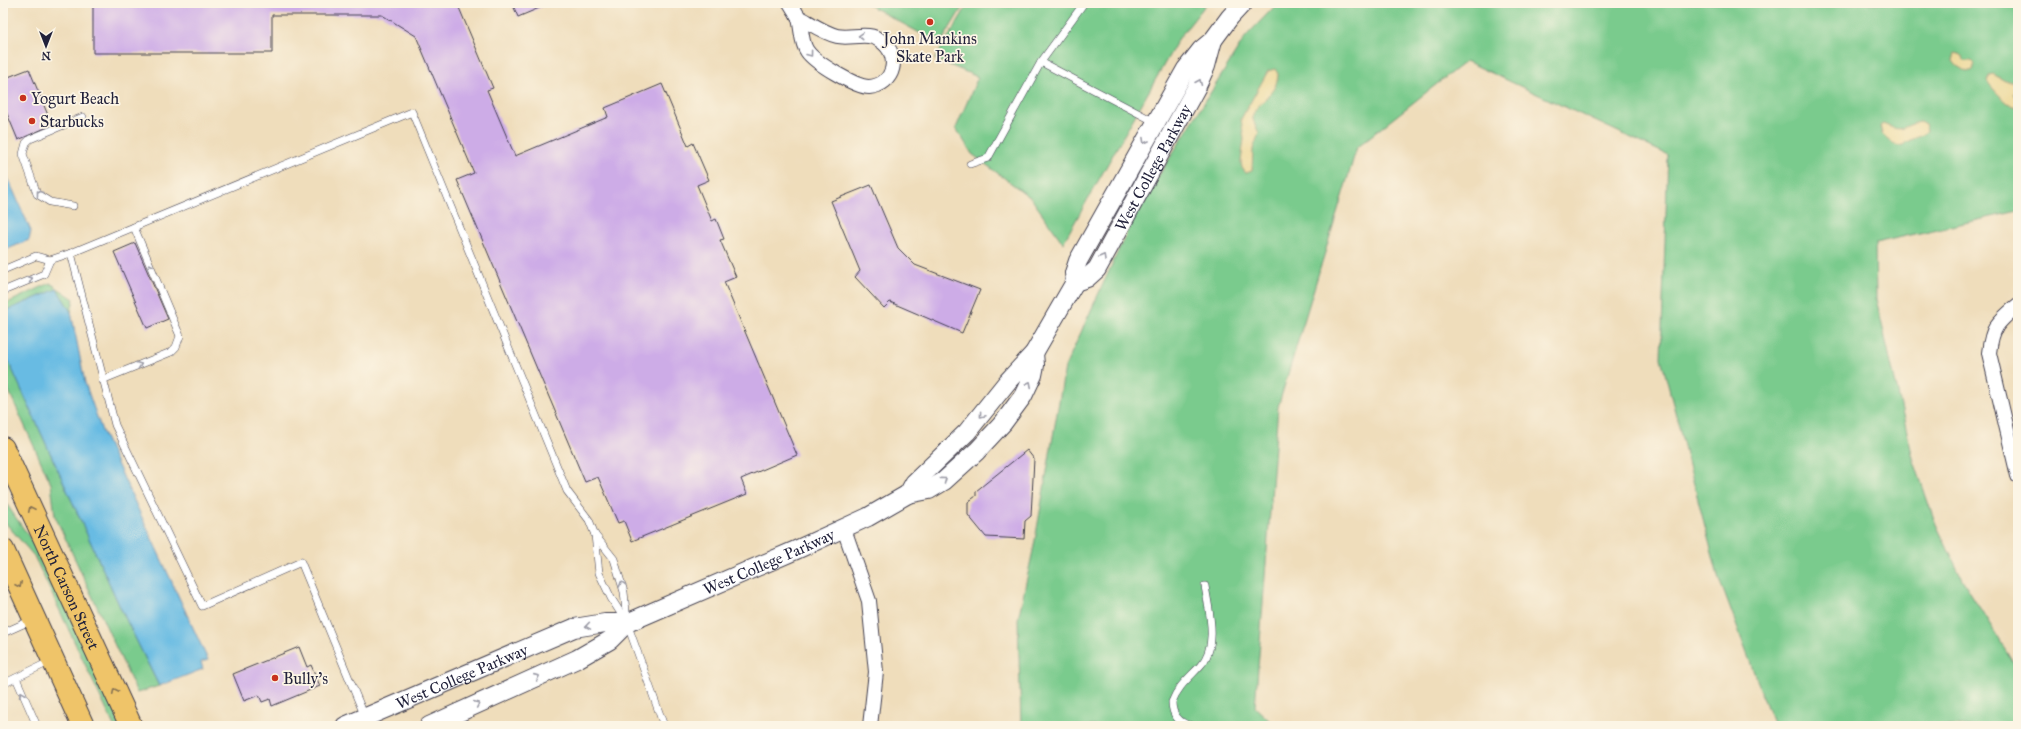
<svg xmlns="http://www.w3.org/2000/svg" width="2021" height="729" font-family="'IM FELL Great Primer',serif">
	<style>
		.green { fill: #7acb8d; stroke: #4e7664 }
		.sand { fill: #eeda9e; stroke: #887e6c }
		.water { fill: #67bbe3; stroke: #446e8f }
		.building { fill: #cdace7 }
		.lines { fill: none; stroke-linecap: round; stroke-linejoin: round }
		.service-casing { stroke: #413e4e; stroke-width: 8 }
		.minor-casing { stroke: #413e4e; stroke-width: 16 }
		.tertiary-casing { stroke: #413e4e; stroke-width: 20 }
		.primary-casing { stroke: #413e4e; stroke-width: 24 }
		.service { stroke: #fff; stroke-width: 7 }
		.minor { stroke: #fff; stroke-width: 14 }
		.tertiary { stroke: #fff; stroke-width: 18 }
		.primary { stroke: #efc469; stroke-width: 22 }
		.oneway { stroke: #9c9ca7 }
		.oneway2 { stroke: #887352 }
		.poi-dot { fill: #c8321e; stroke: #fcf5e5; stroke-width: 1.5 }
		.labels { text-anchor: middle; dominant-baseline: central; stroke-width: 3.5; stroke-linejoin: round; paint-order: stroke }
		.poi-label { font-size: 16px; fill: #22223b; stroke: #fcf5e5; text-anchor: start }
		.street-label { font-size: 16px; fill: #22223b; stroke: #fcf5e5 }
	</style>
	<rect width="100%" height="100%" fill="#fcf5e5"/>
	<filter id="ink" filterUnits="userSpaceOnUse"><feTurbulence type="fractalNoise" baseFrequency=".025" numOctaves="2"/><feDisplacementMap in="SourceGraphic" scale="8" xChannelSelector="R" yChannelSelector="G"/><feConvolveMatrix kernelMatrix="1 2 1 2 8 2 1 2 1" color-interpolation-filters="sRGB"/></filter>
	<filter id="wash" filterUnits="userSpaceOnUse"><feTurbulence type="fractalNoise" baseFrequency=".012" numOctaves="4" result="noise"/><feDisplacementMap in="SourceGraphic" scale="16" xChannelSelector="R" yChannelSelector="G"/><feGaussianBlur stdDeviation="0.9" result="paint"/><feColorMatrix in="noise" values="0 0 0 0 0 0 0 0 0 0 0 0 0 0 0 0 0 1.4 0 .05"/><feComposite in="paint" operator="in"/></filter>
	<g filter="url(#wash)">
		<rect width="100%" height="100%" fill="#efddbb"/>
		<g class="green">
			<polygon points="865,3 965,3 940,44"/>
			<polygon points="969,3 1207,3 1179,38 1063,243 1031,198 972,154 956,128 978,77 935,59"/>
			<polygon points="1278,3 2018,3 2018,211 1875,243 1876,299 1913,458 1934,520 1962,579 2018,670 2018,726 1774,726 1718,576 1661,358 1668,155 1466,61 1357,147 1278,407 1255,707 1275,726 1021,726 1018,619 1034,546 1065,367 1136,212 1246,36"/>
			<polygon points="50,283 74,299 71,312 57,289 3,312 3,305"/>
			<polygon points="3,349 120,607 159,686 137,693 55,516 51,484 3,378"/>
			<polygon points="3,499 41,554 122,726 114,726 34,556 3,520"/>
		</g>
		<g class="sand">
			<polygon points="1955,53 1963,55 1964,60 1971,60 1974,63 1972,70 1967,72 1957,66 1953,61"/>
			<path d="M1275,69l3,5c0,22 -27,31 -25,45 1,4 4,10 6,14l-6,16 -1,22 -6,2 -4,-5 -1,-6 3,-23 -3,-20 27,-48z"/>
			<path d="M1993,74l12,7h13v9l-4,3 4,7 -2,8c-6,-1 -28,-23 -29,-28l3,-5z"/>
			<path d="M1920,122l5,3 2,6c-8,7 -17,7 -24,14l-6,1 -14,-11 -3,-9 3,-2c23,10 16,2 37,-2z"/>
		</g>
		<g class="water">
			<polygon points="3,167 31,231 29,240 3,251"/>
			<polygon points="57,289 71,312 85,383 102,431 208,660 201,662 203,669 159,686 120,607 3,349 3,312"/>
		</g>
		<g id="blocks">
			<g class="building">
				<polygon points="93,3 457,3 493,88 487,90 515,156 608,117 605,108 662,84 688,146 693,143 709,180 697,185 712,221 716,219 724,239 720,240 736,277 724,282 797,455 741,479 747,494 632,541 624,521 618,523 598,477 585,482 457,180 474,173 416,36 382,15 272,15 272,53 93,53"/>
				<polygon points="512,3 551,3 518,17"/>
				<polygon points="29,69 52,125 18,140 3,104 3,79"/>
				<polygon points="871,185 898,248 915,265 980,290 962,333 890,302 884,308 855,277 860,271 831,201"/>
				<polygon points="135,243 168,319 147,328 114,252"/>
				<polygon points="1027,450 1034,459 1031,516 1025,521 1024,539 986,537 968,515 968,502 976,496 976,491"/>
				<polygon points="299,647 307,667 311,665 320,686 272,706 270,699 262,702 259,695 244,701 233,674"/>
			</g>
		</g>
	</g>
	<g filter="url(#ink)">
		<use href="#blocks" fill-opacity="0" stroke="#413e4e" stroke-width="1"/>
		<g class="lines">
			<defs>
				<g id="service">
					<polyline points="1041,62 1155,122"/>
					<polyline points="970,164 988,158 1041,62 1084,3"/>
					<polyline points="73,206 50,202 37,194 23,154 26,143 30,139 83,117"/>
					<polyline points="71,253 115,425 202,606 301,562 365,717"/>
					<polyline points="3,270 36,256 50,260 71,253 412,112 567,491 589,520 595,535 599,573 611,598 627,623 664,726"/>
					<polyline points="3,291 44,274 50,260"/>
					<polyline points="102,380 171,352 176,347 180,336 134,227"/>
					<polyline points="595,535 614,559 624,592 627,621"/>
					<polyline points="3,633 32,620"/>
					<polyline points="16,678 37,726"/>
					<polyline points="3,684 51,661"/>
					<path d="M1192,726c-13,-3 -20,-11 -20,-24 6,-16 17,-24 28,-36 19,-20 9,-55 5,-80"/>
					<polyline points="1216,726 1232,726"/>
				</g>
				<g id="minor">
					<path d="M790,3c3,5 7,10 9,16 3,10 2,24 8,32 8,12 49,36 62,36 26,-2 32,-32 12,-46 -12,-10 -30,-2 -44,-5 -13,-3 -27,-13 -38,-19"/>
					<path d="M2018,305c-20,17 -26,21 -29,48l29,123"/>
					<polyline points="844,529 869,601 876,672 870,726"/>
				</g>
				<g id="tertiary">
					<path id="s1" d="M1075,282l12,-4 10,-9 99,-181 10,-22 7,-26"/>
					<polyline points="908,494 914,483 967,432 1008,381 1034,353 1075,282 1074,273 1078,261 1186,69 1201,50 1213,40 1230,17 1243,3"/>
					<path id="s2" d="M345,726l229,-98 31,-5h22l169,-73 72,-33 40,-23 21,-4 15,-9 33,-30 26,-28 20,-27 10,-21 2,-10 -1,-12"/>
					<polyline points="429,726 577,659 610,640 627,623"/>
				</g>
				<g id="primary">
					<path id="s3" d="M3,448l128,278"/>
					<polyline points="3,550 83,726"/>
				</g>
			</defs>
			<use href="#service" class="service-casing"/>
			<use href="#minor" class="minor-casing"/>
			<use href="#tertiary" class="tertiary-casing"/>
			<use href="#primary" class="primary-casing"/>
			<use href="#service" class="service"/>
			<use href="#minor" class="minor"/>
			<use href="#tertiary" class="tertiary"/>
			<use href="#primary" class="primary"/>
		</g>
		<defs><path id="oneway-chevron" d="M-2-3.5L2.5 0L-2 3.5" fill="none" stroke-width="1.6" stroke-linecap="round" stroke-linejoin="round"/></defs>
		<g class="oneway">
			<use href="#oneway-chevron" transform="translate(861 36) rotate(-176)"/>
			<use href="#oneway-chevron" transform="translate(810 54) rotate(53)"/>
			<use href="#oneway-chevron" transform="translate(1199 82) rotate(-67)"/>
			<use href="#oneway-chevron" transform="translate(1145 141) rotate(119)"/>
			<use href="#oneway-chevron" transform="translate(39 193) rotate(-128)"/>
			<use href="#oneway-chevron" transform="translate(1103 257) rotate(-61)"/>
			<use href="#oneway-chevron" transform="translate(150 266) rotate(-113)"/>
			<use href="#oneway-chevron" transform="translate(30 279) rotate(-22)"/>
			<use href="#oneway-chevron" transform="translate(139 365) rotate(-22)"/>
			<use href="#oneway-chevron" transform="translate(1029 384) rotate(-63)"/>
			<use href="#oneway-chevron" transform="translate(982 415) rotate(130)"/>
			<use href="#oneway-chevron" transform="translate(944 480) rotate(-36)"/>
			<use href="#oneway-chevron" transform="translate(622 584) rotate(-107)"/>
			<use href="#oneway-chevron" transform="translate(588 626) rotate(171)"/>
			<use href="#oneway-chevron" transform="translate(537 677) rotate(-24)"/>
			<use href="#oneway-chevron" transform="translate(22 694) rotate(-112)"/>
			<use href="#oneway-chevron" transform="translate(477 704) rotate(-24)"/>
		</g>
		<g class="oneway2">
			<use href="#oneway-chevron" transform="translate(31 509) rotate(-115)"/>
			<use href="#oneway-chevron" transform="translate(19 585) rotate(65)"/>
			<use href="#oneway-chevron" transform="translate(115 691) rotate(-115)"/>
		</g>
	</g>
	<g class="poi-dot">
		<circle cx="930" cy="22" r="4"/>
		<circle cx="23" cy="98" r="4"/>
		<circle cx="32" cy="121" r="4"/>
		<circle cx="275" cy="678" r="4"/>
	</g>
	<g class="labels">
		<g class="poi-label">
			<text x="930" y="38" text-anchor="middle">John Mankins<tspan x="930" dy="18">Skate Park</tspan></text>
			<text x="31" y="98">Yogurt Beach</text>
			<text x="40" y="121">Starbucks</text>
			<text x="283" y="678">Bully's</text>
		</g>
		<g class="street-label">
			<text stroke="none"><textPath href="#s1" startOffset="142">West College Parkway</textPath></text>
			<text stroke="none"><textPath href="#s2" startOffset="457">West College Parkway</textPath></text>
			<text stroke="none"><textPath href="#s3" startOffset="153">North Carson Street</textPath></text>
			<text stroke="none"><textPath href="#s2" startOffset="127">West College Parkway</textPath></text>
		</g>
	</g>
	<rect width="2021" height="729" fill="none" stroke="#fcf5e5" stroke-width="16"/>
	<g transform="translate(46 46) rotate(180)" stroke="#fcf5e5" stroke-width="3" paint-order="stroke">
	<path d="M0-3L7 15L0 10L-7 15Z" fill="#22223b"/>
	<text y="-6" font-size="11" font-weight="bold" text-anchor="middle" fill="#22223b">N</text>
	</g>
</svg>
